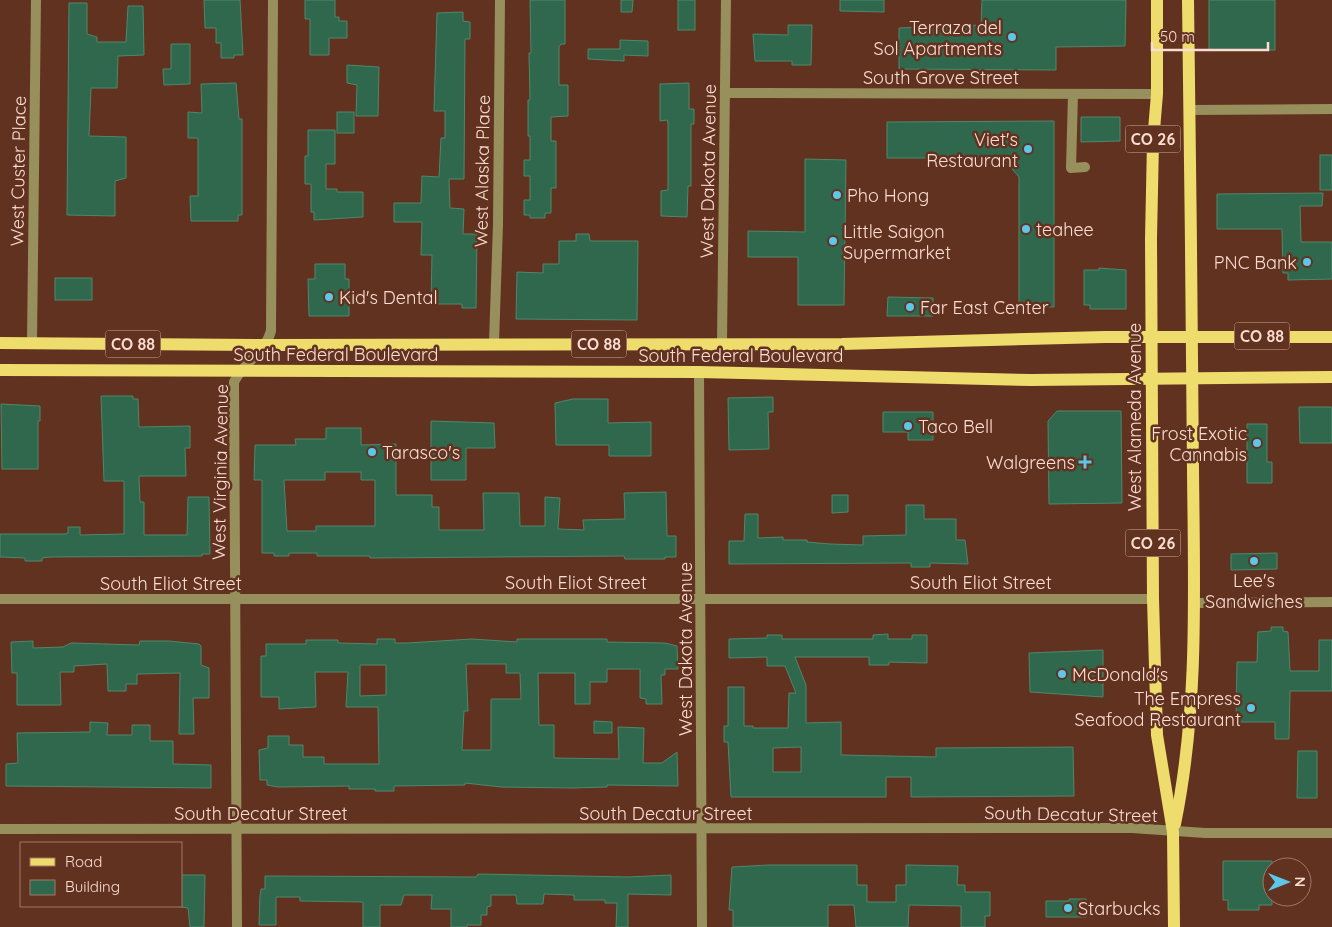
<svg xmlns="http://www.w3.org/2000/svg" width="1332" height="927" font-family="Quicksand,sans-serif">
	<style>
		.building { fill: #30684d; stroke: #4f876b; fill-rule: evenodd }
		.lines { fill: none; stroke-linecap: round; stroke-linejoin: round }
		.street { stroke: #978f5c; stroke-width: 10 }
		.primary { stroke: #eedc6c; stroke-width: 12 }
		.poi-dot { fill: #5cc7e8; stroke: #623221; stroke-width: 2 }
		.labels { text-anchor: middle; dominant-baseline: central; stroke-width: 5; stroke-linejoin: round; paint-order: stroke }
		.shield { fill: #623221; stroke: #ceaa9d; stroke-width: 1 }
		.shield-label { font-size: 16px; font-weight: bold; fill: #fcddd2 }
		.poi-label { font-size: 18px; fill: #fcddd2; stroke: #623221; text-anchor: start }
		.street-label { font-size: 18px; fill: #fcddd2; stroke: #623221 }
	</style>
	<rect width="100%" height="100%" fill="#623221"/>
	<g class="building">
		<polygon points="204,0 240,0 243,55 234,55 234,58 221,58 221,43 216,43 216,28 205,28"/>
		<polygon points="305,0 335,0 335,17 339,17 339,21 347,21 347,38 329,38 329,55 310,55 310,19 305,19"/>
		<polygon points="530,0 565,0 565,44 561,44 559,47 559,85 568,85 568,116 551,117 551,141 556,141 556,188 551,188 551,213 545,213 545,218 530,218 530,215 524,215 524,200 530,200 530,176 524,176 524,160 530,160 530,136 528,136 528,100 530,100 529,53 531,53"/>
		<polygon points="621,0 633,0 632,12 621,12"/>
		<rect x="678" y="0" width="17" height="30"/>
		<polygon points="840,0 884,0 884,12 840,11"/>
		<polygon points="982,0 1126,0 1125,46 1056,47 1056,70 899,69 899,28 981,25"/>
		<rect x="1209" y="0" width="66" height="50"/>
		<polygon points="69,3 87,3 87,34 97,37 97,42 126,42 128,6 143,6 144,55 118,56 117,88 91,88 89,136 126,137 126,178 115,181 115,216 67,215"/>
		<polygon points="463,12 463,21 470,22 470,39 465,39 464,179 449,179 450,208 464,209 463,234 477,234 476,308 462,308 462,304 431,304 432,255 421,255 422,222 394,222 394,203 421,203 422,176 439,177 441,138 445,138 445,111 434,111 437,13"/>
		<polygon points="788,25 812,25 811,65 792,65 792,61 755,61 753,34 788,35"/>
		<polygon points="620,40 648,41 648,56 624,55 624,61 588,59 588,49 620,49"/>
		<polygon points="171,44 190,44 190,84 164,85 163,69 171,69"/>
		<polygon points="347,65 379,67 378,116 356,116 357,85 347,83"/>
		<polygon points="236,83 239,119 242,119 242,215 238,215 238,221 191,221 190,196 198,196 198,138 188,138 188,112 202,113 201,84"/>
		<polygon points="689,83 689,109 694,109 694,124 691,124 691,186 688,186 687,217 661,216 661,191 668,190 668,123 667,120 660,121 660,84"/>
		<rect x="337" y="112" width="17" height="21"/>
		<polygon points="1081,117 1120,117 1120,141 1081,142"/>
		<polygon points="1054,121 1054,307 1019,307 1019,177 1003,158 887,158 887,122"/>
		<polygon points="308,130 335,130 335,164 326,164 326,189 337,189 337,192 363,192 363,217 314,220 314,212 311,212 311,184 305,184 305,156 308,156"/>
		<rect x="1320" y="155" width="12" height="35"/>
		<polygon points="805,159 846,160 844,305 798,305 798,257 748,257 748,231 805,232"/>
		<polygon points="1323,193 1322,206 1300,206 1301,242 1332,242 1332,279 1288,280 1288,273 1283,273 1282,229 1217,229 1217,194"/>
		<polygon points="576,234 589,234 590,241 638,241 637,320 516,319 517,272 543,273 543,264 559,264 559,241 576,241"/>
		<polygon points="315,264 345,264 345,279 349,279 349,316 309,316 308,279 315,279"/>
		<polygon points="1099,268 1126,270 1126,309 1090,309 1090,305 1084,305 1084,270 1099,270"/>
		<rect x="55" y="278" width="37" height="22"/>
		<polygon points="888,297 933,298 933,316 887,316"/>
		<polygon points="101,396 133,396 133,399 138,399 139,427 190,426 190,448 185,448 186,476 139,476 140,502 144,502 144,535 187,535 188,497 209,497 210,554 202,554 202,556 50,557 42,558 42,561 25,561 25,558 0,557 0,534 65,534 68,533 68,527 80,527 80,535 124,534 124,481 104,481"/>
		<polygon points="773,397 773,412 768,412 769,449 729,450 728,398"/>
		<polygon points="573,399 608,399 608,423 651,422 651,456 609,456 609,445 556,445 555,403"/>
		<polygon points="1,404 40,406 40,421 38,421 38,469 2,469"/>
		<polygon points="1299,407 1332,407 1332,443 1300,443"/>
		<polygon points="1057,411 1121,411 1122,503 1049,504 1048,421"/>
		<polygon points="883,412 933,412 933,440 908,440 908,432 883,432"/>
		<polygon points="431,421 494,423 495,448 466,448 466,480 431,480"/>
		<polygon points="1247,424 1267,424 1267,462 1272,462 1272,483 1247,483"/>
		<path d="M326,428h35v17l35,-1v51h36v12h7v23h45l-1,-37h36l1,33h25v-29l15,1 -2,31 26,1 -1,-10 42,-1 -1,-26 42,-1 1,44h9v21h-11v2h-40l-1,-3 -254,2v-2h-53v-3h-28v3h-15v-3h-12v-73h-8l1,-35h41l-1,-6h31zM325,472h36v8h14v46h-59v5h-29l-3,-51h41z"/>
		<polygon points="832,495 848,495 848,512 832,513"/>
		<polygon points="906,505 924,505 924,519 956,519 956,540 965,540 968,564 930,563 930,567 911,567 911,563 729,564 729,541 744,541 745,514 758,514 758,538 783,537 783,540 807,540 807,542 830,544 863,545 863,536 906,535"/>
		<polygon points="1277,553 1277,569 1231,570 1231,554"/>
		<polygon points="1271,627 1283,627 1283,631 1288,632 1290,671 1319,671 1319,640 1332,640 1332,691 1290,691 1289,739 1275,739 1275,722 1236,722 1237,662 1257,662 1258,632 1271,631"/>
		<path d="M888,634v5h24v-4h15v28l-38,-1v3h-20v-8h-74l11,28v38l35,-1v33l95,2v-9l137,-1 1,49 -163,1v-20h-25v20h-155l-3,-55h-4v-16h4v-39h16v39h9v2h35l1,-35h7l-11,-27h-18v-9l-38,1v-19l38,-1v-3h15v4h91v-4zM801,747v25h-28v-24z"/>
		<path d="M377,639h18v4h12l65,-4 45,3v-3h90v3l58,1 12,3 1,23h-13v6h-4l1,29h-16v-5l-6,-1v-29h-33v13h-17v22h-15v-31h-37l1,52h15v33l65,1 -1,-32 26,1 -1,35h19l15,-11 1,34 -71,-1v2l-35,1 -71,-1 -36,-4v2l-71,1v5h-19v-2h-26v-3l-71,1 -11,-2v-5h-7l-1,-30 9,-2v-12h21v9h14v12h21v7h55l-1,-57h-32l2,-35h-33l1,35 -37,2v-12h-18v-41h5v-12h40v-4h32v3l39,1zM466,664h40v9h14l1,26h-30v51h-29l2,-39h4zM360,665h26v30l-26,1z"/>
		<polygon points="33,641 33,648 63,647 71,643 139,645 140,641 169,641 199,644 201,646 201,665 209,668 209,698 193,698 194,734 179,734 180,673 137,674 137,684 126,684 126,691 108,691 107,664 74,666 74,672 60,672 61,705 17,705 17,673 12,673 11,642"/>
		<polygon points="1103,650 1103,697 1030,692 1029,653"/>
		<polygon points="594,721 612,722 612,733 594,733"/>
		<polygon points="90,722 108,723 107,735 132,735 132,725 150,725 150,741 173,741 173,764 211,765 211,788 6,786 6,764 18,763 17,733 90,732"/>
		<polygon points="1298,751 1317,751 1317,798 1297,798"/>
		<polygon points="1223,861 1272,861 1272,905 1259,905 1259,910 1228,910 1228,900 1223,900"/>
		<polygon points="769,865 857,865 857,885 867,885 867,902 896,902 896,885 906,885 906,865 958,866 957,885 965,885 965,892 990,892 990,916 985,916 985,927 961,927 961,906 909,905 908,927 856,927 854,905 828,905 828,927 733,927 733,910 729,910 732,867"/>
		<polygon points="478,874 628,877 671,875 671,895 628,894 628,927 616,927 617,903 605,903 605,900 574,900 574,895 544,894 543,904 517,904 516,895 491,895 491,906 487,907 487,915 481,915 481,925 467,925 467,927 451,927 451,909 431,909 432,895 404,895 401,905 380,905 380,927 363,927 363,902 300,901 300,897 276,897 276,925 259,925 260,896 261,889 265,889 265,876 476,877"/>
		<polygon points="181,875 205,875 204,927 190,927 188,908 181,907"/>
		<polygon points="1069,899 1086,899 1086,917 1046,917 1046,901 1069,901"/>
	</g>
	<g class="lines">
		<g class="street">
			<polyline points="725,93 1157,94"/>
			<polyline points="1073,94 1071,168 1085,167"/>
			<polyline points="1189,110 1332,109"/>
			<polyline points="32,342 36,0"/>
			<polyline points="494,343 498,224 500,0"/>
			<polyline points="722,343 726,0"/>
			<polyline points="699,372 702,927"/>
			<polyline points="0,599 1153,599"/>
			<polyline points="1194,603 1332,602"/>
			<polyline points="0,829 1132,828 1205,833 1332,833"/>
			<path d="M237,927l-3,-545c11,-22 30,-27 37,-51l2,-331"/>
		</g>
		<g class="primary">
			<polyline points="1157,0 1157,94 1153,142 1151,238 1153,599 1157,735 1173,832 1174,927"/>
			<polyline points="0,343 267,345 842,344 1105,337 1332,337"/>
			<polyline points="0,370 699,372 1031,380 1332,377"/>
			<path d="M1175,824c24,-117 19,-236 18,-355 -1,-156 -3,-313 -5,-469"/>
		</g>
	</g>
	<g class="poi-dot">
		<circle cx="1012" cy="37" r="5"/>
		<circle cx="1028" cy="149" r="5"/>
		<circle cx="837" cy="195" r="5"/>
		<circle cx="1026" cy="229" r="5"/>
		<circle cx="833" cy="241" r="5"/>
		<circle cx="1307" cy="262" r="5"/>
		<circle cx="329" cy="297" r="5"/>
		<circle cx="910" cy="307" r="5"/>
		<circle cx="908" cy="426" r="5"/>
		<circle cx="1257" cy="443" r="5"/>
		<circle cx="372" cy="452" r="5"/>
		<path d="M1082.5 454.5h5v5h5v5h-5v5h-5v-5h-5v-5h5z"/>
		<circle cx="1254" cy="561" r="5"/>
		<circle cx="1062" cy="674" r="5"/>
		<circle cx="1251" cy="708" r="5"/>
		<circle cx="1068" cy="908" r="5"/>
	</g>
	<g class="labels">
		<g class="shield">
			<rect x="1125.5" y="125.5" width="55" height="27" rx="4"/>
			<rect x="1234.5" y="322.5" width="55" height="27" rx="4"/>
			<rect x="105.5" y="330.5" width="55" height="27" rx="4"/>
			<rect x="571.5" y="330.5" width="55" height="27" rx="4"/>
			<rect x="1125.5" y="529.5" width="55" height="27" rx="4"/>
		</g>
		<g class="shield-label">
			<text x="1153" y="139">CO 26</text>
			<text x="1262" y="336">CO 88</text>
			<text x="133" y="344">CO 88</text>
			<text x="599" y="344">CO 88</text>
			<text x="1153" y="543">CO 26</text>
		</g>
		<g class="poi-label">
			<text x="1002" y="27" text-anchor="end">Terraza del<tspan x="1002" dy="21">Sol Apartments</tspan></text>
			<text x="1018" y="139" text-anchor="end">Viet's<tspan x="1018" dy="21">Restaurant</tspan></text>
			<text x="847" y="195">Pho Hong</text>
			<text x="1036" y="229">teahee</text>
			<text x="843" y="231">Little Saigon<tspan x="843" dy="21">Supermarket</tspan></text>
			<text x="1297" y="262" text-anchor="end">PNC Bank</text>
			<text x="339" y="297">Kid's Dental</text>
			<text x="920" y="307">Far East Center</text>
			<text x="918" y="426">Taco Bell</text>
			<text x="1247" y="433" text-anchor="end">Frost Exotic<tspan x="1247" dy="21">Cannabis</tspan></text>
			<text x="382" y="452">Tarasco's</text>
			<text x="1075" y="462" text-anchor="end">Walgreens</text>
			<text x="1254" y="580" text-anchor="middle">Lee's<tspan x="1254" dy="21">Sandwiches</tspan></text>
			<text x="1072" y="674">McDonald's</text>
			<text x="1241" y="698" text-anchor="end">The Empress<tspan x="1241" dy="21">Seafood Restaurant</tspan></text>
			<text x="1078" y="908">Starbucks</text>
		</g>
		<g class="street-label">
			<text x="941" y="77">South Grove Street</text>
			<text transform="translate(18 171) rotate(-89)">West Custer Place</text>
			<text transform="translate(482 171) rotate(-89)">West Alaska Place</text>
			<text transform="translate(708 171) rotate(-89)">West Dakota Avenue</text>
			<text x="336" y="354">South Federal Boulevard</text>
			<text x="741" y="355">South Federal Boulevard</text>
			<text transform="translate(1134 417) rotate(-90)">West Alameda Avenue</text>
			<text transform="translate(220 472) rotate(-89)">West Virginia Avenue</text>
			<text x="576" y="582">South Eliot Street</text>
			<text x="981" y="582">South Eliot Street</text>
			<text x="171" y="583">South Eliot Street</text>
			<text transform="translate(685 649) rotate(-90)">West Dakota Avenue</text>
			<text x="261" y="813">South Decatur Street</text>
			<text x="666" y="813">South Decatur Street</text>
			<text transform="translate(1071 814) rotate(1)">South Decatur Street</text>
		</g>
	</g>
	<rect x="20" y="842" width="162" height="65" fill="#623221" stroke="#a07668"/>
	<rect x="30" y="858" width="25" height="8" fill="#eedc6c" stroke="#a07668"/>
	<text x="65" y="867" font-size="15" fill="#fcddd2">Road</text>
	<rect x="30" y="880" width="25" height="15" fill="#30684d" stroke="#a07668"/>
	<text x="65" y="892" font-size="15" fill="#fcddd2">Building</text>
	<g transform="translate(1287 882) rotate(90)"><circle r="24" fill="#623221" stroke="#a07668"/>
	<path d="M0-4L9 19L0 12L-9 19Z" fill="#5cc7e8"/>
	<text y="-8" font-size="14" font-weight="bold" text-anchor="middle" fill="#fcddd2">N</text>
	</g>
	<path d="M1152 42v8h116v-8" fill="none" stroke="#fcddd2" stroke-width="2.5"/>
	<text x="1160" y="42" font-size="15" fill="#fcddd2" stroke="#623221" stroke-width="4" paint-order="stroke">50 m</text>
</svg>
